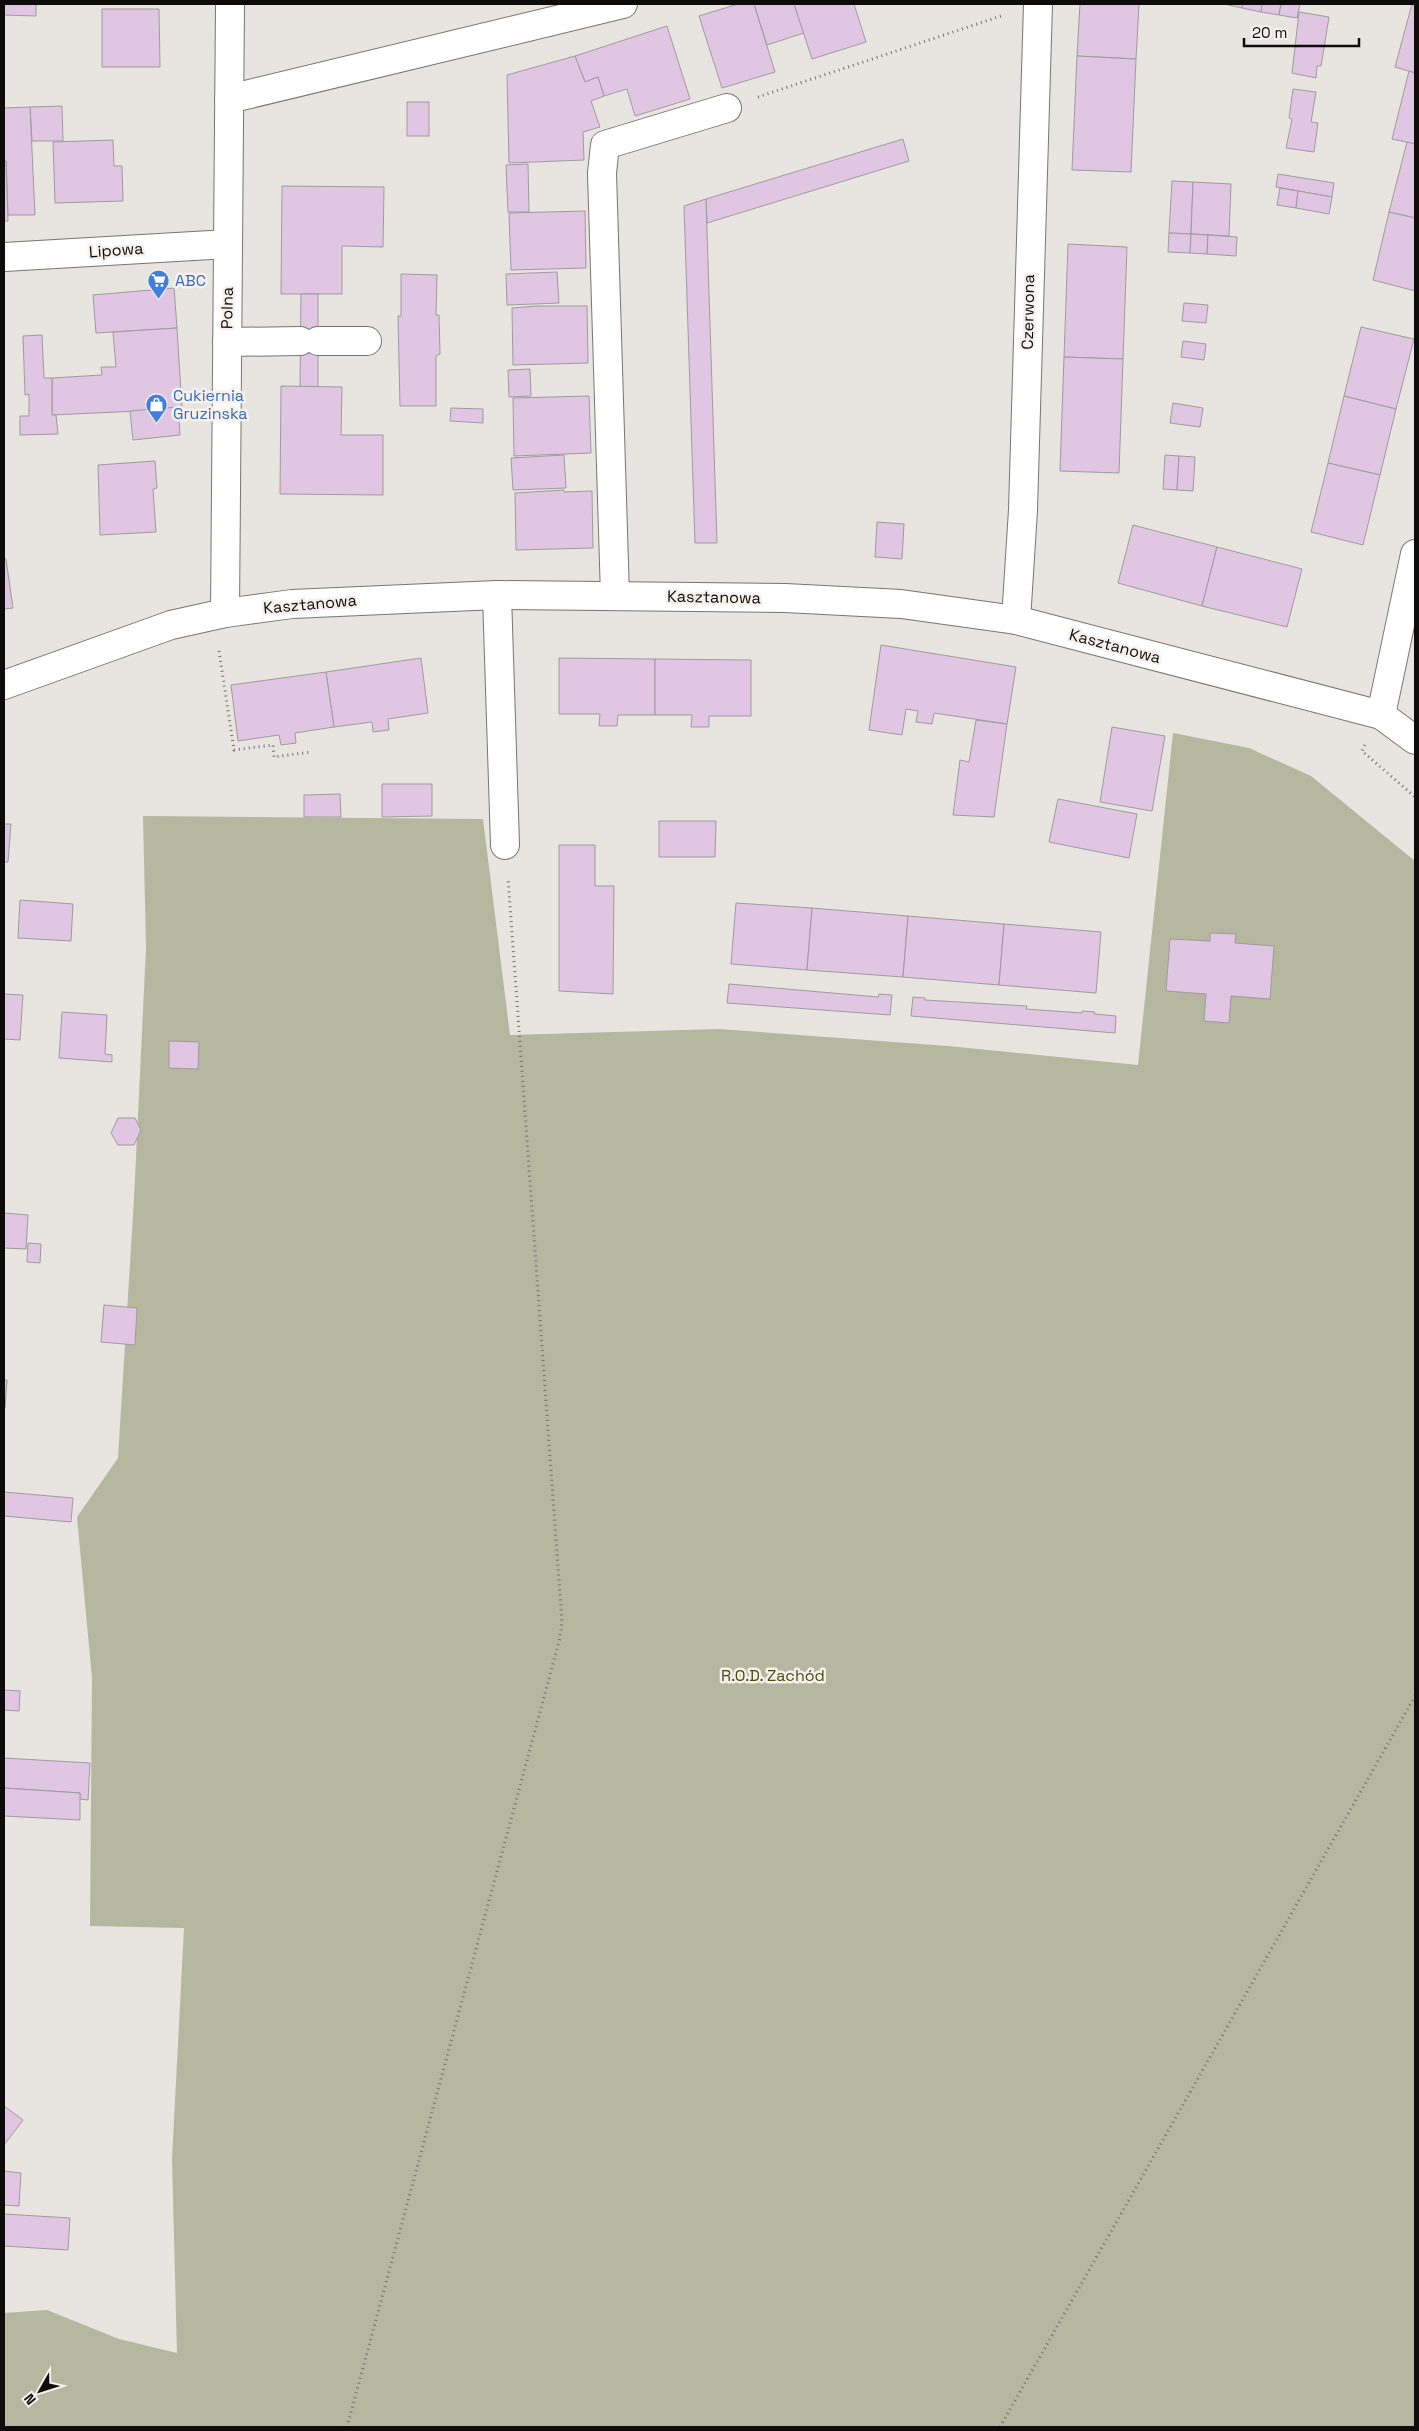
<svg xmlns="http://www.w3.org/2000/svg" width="1419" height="2431" font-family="'Space Grotesk',sans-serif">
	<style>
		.green { fill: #b5b89f }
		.building { fill: #e0c6e2; stroke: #9f9b9f }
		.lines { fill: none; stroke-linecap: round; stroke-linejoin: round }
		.minor-casing { stroke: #797572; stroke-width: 30 }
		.path { stroke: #72706d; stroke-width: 3; stroke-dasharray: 1 4; stroke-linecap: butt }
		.minor { stroke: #fff; stroke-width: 28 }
		.labels { text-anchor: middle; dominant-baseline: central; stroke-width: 5; stroke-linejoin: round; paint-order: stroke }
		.street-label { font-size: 16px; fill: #0e0c0b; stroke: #f6f1ed }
		.shop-label { font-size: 16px; fill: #366cbe; stroke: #f6f1ed; text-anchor: start }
		.park-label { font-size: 16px; fill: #474b12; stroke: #f6f1ed }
	</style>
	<rect width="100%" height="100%" fill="#e8e4e0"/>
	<polygon class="green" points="1173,733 1249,748 1311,776 1415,861 1415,2427 4,2427 4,2313 47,2310 119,2339 177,2353 172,2159 184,1928 90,1926 92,1678 77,1517 118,1458 134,1199 146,948 143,816 483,819 510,1035 719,1029 948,1046 1138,1065"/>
	<g class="building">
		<polygon points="4,4 36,4 36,16 4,15"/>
		<polygon points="738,4 754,4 775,72 722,88 699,16"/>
		<polygon points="754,4 794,4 804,33 767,45"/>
		<polygon points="794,4 854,4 866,42 812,59"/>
		<polygon points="1080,4 1139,4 1136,59 1077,56"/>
		<polygon points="1224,4 1243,4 1242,8"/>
		<polygon points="1243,4 1262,4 1261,12 1242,8"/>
		<polygon points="1262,4 1281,4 1279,15 1261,12"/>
		<polygon points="1281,4 1300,4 1297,18 1279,15"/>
		<polygon points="1412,4 1415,4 1415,73 1395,67"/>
		<polygon points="102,9 159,9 160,67 102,67"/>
		<polygon points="1299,12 1329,17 1321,66 1317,66 1316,78 1292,73"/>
		<polygon points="667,26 690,99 635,116 627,89 604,96 598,77 585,82 575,56"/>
		<polygon points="575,56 585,82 598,77 604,96 591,101 600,127 583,132 584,160 509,163 507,75"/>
		<polygon points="1077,56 1136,59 1131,172 1072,170"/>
		<polygon points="1409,71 1415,73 1415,144 1392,139"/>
		<polygon points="1293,89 1316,92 1311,122 1318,123 1314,152 1286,148 1292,119 1289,118"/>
		<rect x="407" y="102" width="22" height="34"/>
		<polygon points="62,106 63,141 32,141 30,107"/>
		<polygon points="30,107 35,215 8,215 6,161 4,161 4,108"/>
		<polygon points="903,139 909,161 707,223 706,199"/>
		<polygon points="113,140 114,166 122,166 123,201 55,203 53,142"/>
		<polygon points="1407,142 1415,144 1415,218 1389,212"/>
		<polygon points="4,161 6,161 8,221 4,221"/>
		<polygon points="528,164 529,212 508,212 506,165"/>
		<polygon points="1278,174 1334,183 1332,197 1276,187"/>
		<polygon points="1172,181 1193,182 1191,234 1169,233"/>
		<polygon points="1193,182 1231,184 1229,236 1191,234"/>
		<polygon points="282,186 384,187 383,247 342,246 342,294 281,294"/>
		<polygon points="1280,188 1298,191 1296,208 1277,205"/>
		<polygon points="1298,191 1332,197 1329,214 1296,208"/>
		<polygon points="706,199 717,543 695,543 684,206"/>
		<polygon points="585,211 586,268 511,270 509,213"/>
		<polygon points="1389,212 1415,218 1415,291 1373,280"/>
		<polygon points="1169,233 1191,234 1190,253 1168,252"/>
		<polygon points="1191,234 1208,235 1207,254 1190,253"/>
		<polygon points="1208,235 1237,237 1236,256 1207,254"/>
		<polygon points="1068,244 1127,247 1123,359 1064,357"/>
		<polygon points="557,272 559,303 507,305 506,274"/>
		<polygon points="401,274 437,275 436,315 439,315 440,354 436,356 436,406 400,406 398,316 401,316"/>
		<polygon points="174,288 177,328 96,333 93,295"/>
		<polygon points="301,294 318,294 318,387 300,387"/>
		<polygon points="1184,303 1208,305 1206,323 1182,321"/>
		<polygon points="536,306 587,306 588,363 513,365 512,308"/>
		<polygon points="1361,327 1414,339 1396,409 1344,396"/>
		<polygon points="177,328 182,409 52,415 52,378 102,375 101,367 116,367 113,332"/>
		<polygon points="42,335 44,378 52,378 52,415 56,415 58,434 20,435 20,416 29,416 29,394 25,395 23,336"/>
		<polygon points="1183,341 1206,344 1204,360 1181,357"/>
		<polygon points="1064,357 1123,359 1119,473 1060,471"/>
		<polygon points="530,369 531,396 509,397 508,370"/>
		<polygon points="281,386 342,387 341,435 383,435 383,495 280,494"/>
		<polygon points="589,396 591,453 514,456 513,398"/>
		<polygon points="1344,396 1396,409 1380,475 1328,463"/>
		<polygon points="1173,403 1203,408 1200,427 1170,423"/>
		<polygon points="178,407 180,435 133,440 130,411"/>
		<polygon points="451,408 483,409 483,423 450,421"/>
		<polygon points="564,455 566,488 513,490 511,458"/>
		<polygon points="1165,455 1179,456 1177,490 1163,489"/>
		<polygon points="1179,456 1195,457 1193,491 1177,490"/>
		<polygon points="155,461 157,488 153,489 156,532 100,535 98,465"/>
		<polygon points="1328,463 1380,475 1363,545 1311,532"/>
		<polygon points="564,490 564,492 592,491 593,548 516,550 515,493"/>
		<polygon points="877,522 904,524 902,559 875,557"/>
		<polygon points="1133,525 1217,547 1202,606 1118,583"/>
		<polygon points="1217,547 1302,569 1287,627 1202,606"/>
		<polygon points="4,559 6,559 13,608 4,609"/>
		<polygon points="881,645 1016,667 1007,724 934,713 932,724 916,722 918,711 906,709 902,735 869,730"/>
		<polygon points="421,658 428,713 388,719 389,730 373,732 372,722 334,727 326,672"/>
		<polygon points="559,658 655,659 655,715 618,715 617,726 599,726 600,714 559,714"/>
		<polygon points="655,659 751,660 751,716 709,716 709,727 691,727 692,715 655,715"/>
		<polygon points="326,672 334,727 295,733 296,743 281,745 279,735 238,741 231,685"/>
		<polygon points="976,720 1007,724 994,817 953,815 960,760 969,762"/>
		<polygon points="1112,727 1165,736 1152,811 1100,802"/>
		<polygon points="382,784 432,784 432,816 382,817"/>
		<polygon points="340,794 341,817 304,817 304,795"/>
		<polygon points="1058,799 1137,814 1129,858 1049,842"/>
		<polygon points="659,821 716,821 715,857 659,857"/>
		<polygon points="4,824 11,824 8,862 4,862"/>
		<polygon points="559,845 595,845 595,886 614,886 613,994 559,991"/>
		<polygon points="20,900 73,904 71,941 18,938"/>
		<polygon points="736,903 812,908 807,970 731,964"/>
		<polygon points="812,908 908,916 903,977 807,970"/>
		<polygon points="908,916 1004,924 999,985 903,977"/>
		<polygon points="1004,924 1101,932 1096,993 999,985"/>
		<polygon points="1210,933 1236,934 1235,943 1274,946 1270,999 1231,996 1229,1023 1204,1021 1206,994 1166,991 1170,939 1210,941"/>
		<polygon points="729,984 878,997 879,994 892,995 890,1015 727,1003"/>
		<polygon points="4,994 23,995 20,1040 4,1039"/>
		<polygon points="913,997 925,998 925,1000 1027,1006 1026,1009 1082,1013 1082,1011 1095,1012 1094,1014 1116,1016 1115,1033 911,1016"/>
		<polygon points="62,1012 107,1015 105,1054 112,1055 112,1062 59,1058"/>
		<polygon points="169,1041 199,1042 198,1069 169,1068"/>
		<polygon points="118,1118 135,1118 141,1130 134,1145 118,1145 111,1133"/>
		<polygon points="4,1213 28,1215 26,1249 4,1248"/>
		<polygon points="28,1243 41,1244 40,1263 27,1262"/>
		<polygon points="104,1305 137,1308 135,1345 101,1342"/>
		<polygon points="4,1380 7,1380 5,1408 4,1408"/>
		<polygon points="4,1492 73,1498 71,1522 4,1516"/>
		<polygon points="4,1690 20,1691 19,1711 4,1710"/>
		<polygon points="4,1758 90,1763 88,1800 80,1799 80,1793 4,1788"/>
		<polygon points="4,1788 80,1793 80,1820 4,1816"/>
		<polygon points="4,2106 23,2120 4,2145"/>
		<polygon points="4,2171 21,2173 19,2206 4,2205"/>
		<polygon points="4,2214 70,2218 68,2250 4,2246"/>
	</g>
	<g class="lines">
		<defs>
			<g id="minor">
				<polyline points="229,99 623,4"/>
				<polyline points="4,257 228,244"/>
				<polyline points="318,341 367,341"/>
				<polyline points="227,342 300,341"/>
				<polyline points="497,595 505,845"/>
				<polyline points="615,596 602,173 605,145 727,108"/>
				<polyline points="225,613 230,4"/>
				<polyline points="1016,620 1023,510 1038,4"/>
				<polyline points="4,685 171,625 225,613 292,604 497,595 785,598 901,604 1016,620 1381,715 1415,740"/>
				<polyline points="1381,715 1415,554"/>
			</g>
		</defs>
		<use href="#minor" class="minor-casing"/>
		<g class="path">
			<polyline points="758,97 1004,15"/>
			<polyline points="219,651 234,750 273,745 274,757 311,752"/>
			<polyline points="1365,745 1362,751 1415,797"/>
			<polyline points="347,2427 560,1638 562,1622 508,878"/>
			<polyline points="1000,2427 1415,1696"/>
		</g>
		<use href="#minor" class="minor"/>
	</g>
	<defs>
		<symbol id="supermarket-pin" viewBox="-11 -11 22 30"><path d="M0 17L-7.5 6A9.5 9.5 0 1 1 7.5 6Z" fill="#3f7fe0" stroke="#f6f1ed"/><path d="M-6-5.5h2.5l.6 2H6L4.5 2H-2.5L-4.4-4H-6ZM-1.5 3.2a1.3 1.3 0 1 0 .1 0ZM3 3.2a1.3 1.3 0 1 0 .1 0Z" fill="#fff"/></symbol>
		<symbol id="shop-pin" viewBox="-11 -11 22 30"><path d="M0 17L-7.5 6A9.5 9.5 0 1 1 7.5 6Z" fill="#3f7fe0" stroke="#f6f1ed"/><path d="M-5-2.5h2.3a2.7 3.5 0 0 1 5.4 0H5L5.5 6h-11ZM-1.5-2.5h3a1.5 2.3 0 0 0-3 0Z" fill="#fff"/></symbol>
	</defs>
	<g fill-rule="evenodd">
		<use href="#supermarket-pin" x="146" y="268" width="25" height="34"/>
		<use href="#shop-pin" x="144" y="392" width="25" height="34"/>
	</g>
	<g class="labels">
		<g class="street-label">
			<text transform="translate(116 250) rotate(-4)">Lipowa</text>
			<text transform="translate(227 308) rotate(-89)">Polna</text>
			<text transform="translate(1028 312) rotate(-89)">Czerwona</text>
			<text transform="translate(714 597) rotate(1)">Kasztanowa</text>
			<text transform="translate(310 604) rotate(-5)">Kasztanowa</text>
			<text transform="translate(1115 646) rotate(15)">Kasztanowa</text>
		</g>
		<g class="shop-label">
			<text x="175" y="280">ABC</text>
			<text x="173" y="395">Cukiernia<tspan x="173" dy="18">Gruzinska</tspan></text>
		</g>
		<g class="park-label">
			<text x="773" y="1675">R.O.D. Zachód</text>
		</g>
	</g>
	<rect width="1419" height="2431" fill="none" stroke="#0e0c0b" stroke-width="10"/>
	<g transform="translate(40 2391) rotate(231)" stroke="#f6f1ed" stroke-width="4" paint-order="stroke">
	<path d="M0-4L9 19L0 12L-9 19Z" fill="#0e0c0b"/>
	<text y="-8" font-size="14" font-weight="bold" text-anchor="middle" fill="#0e0c0b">N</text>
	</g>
	<path d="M1244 38v8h115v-8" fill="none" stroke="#0e0c0b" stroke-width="2.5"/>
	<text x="1252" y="38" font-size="15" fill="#0e0c0b" stroke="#f6f1ed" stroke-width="4" paint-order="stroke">20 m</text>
</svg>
